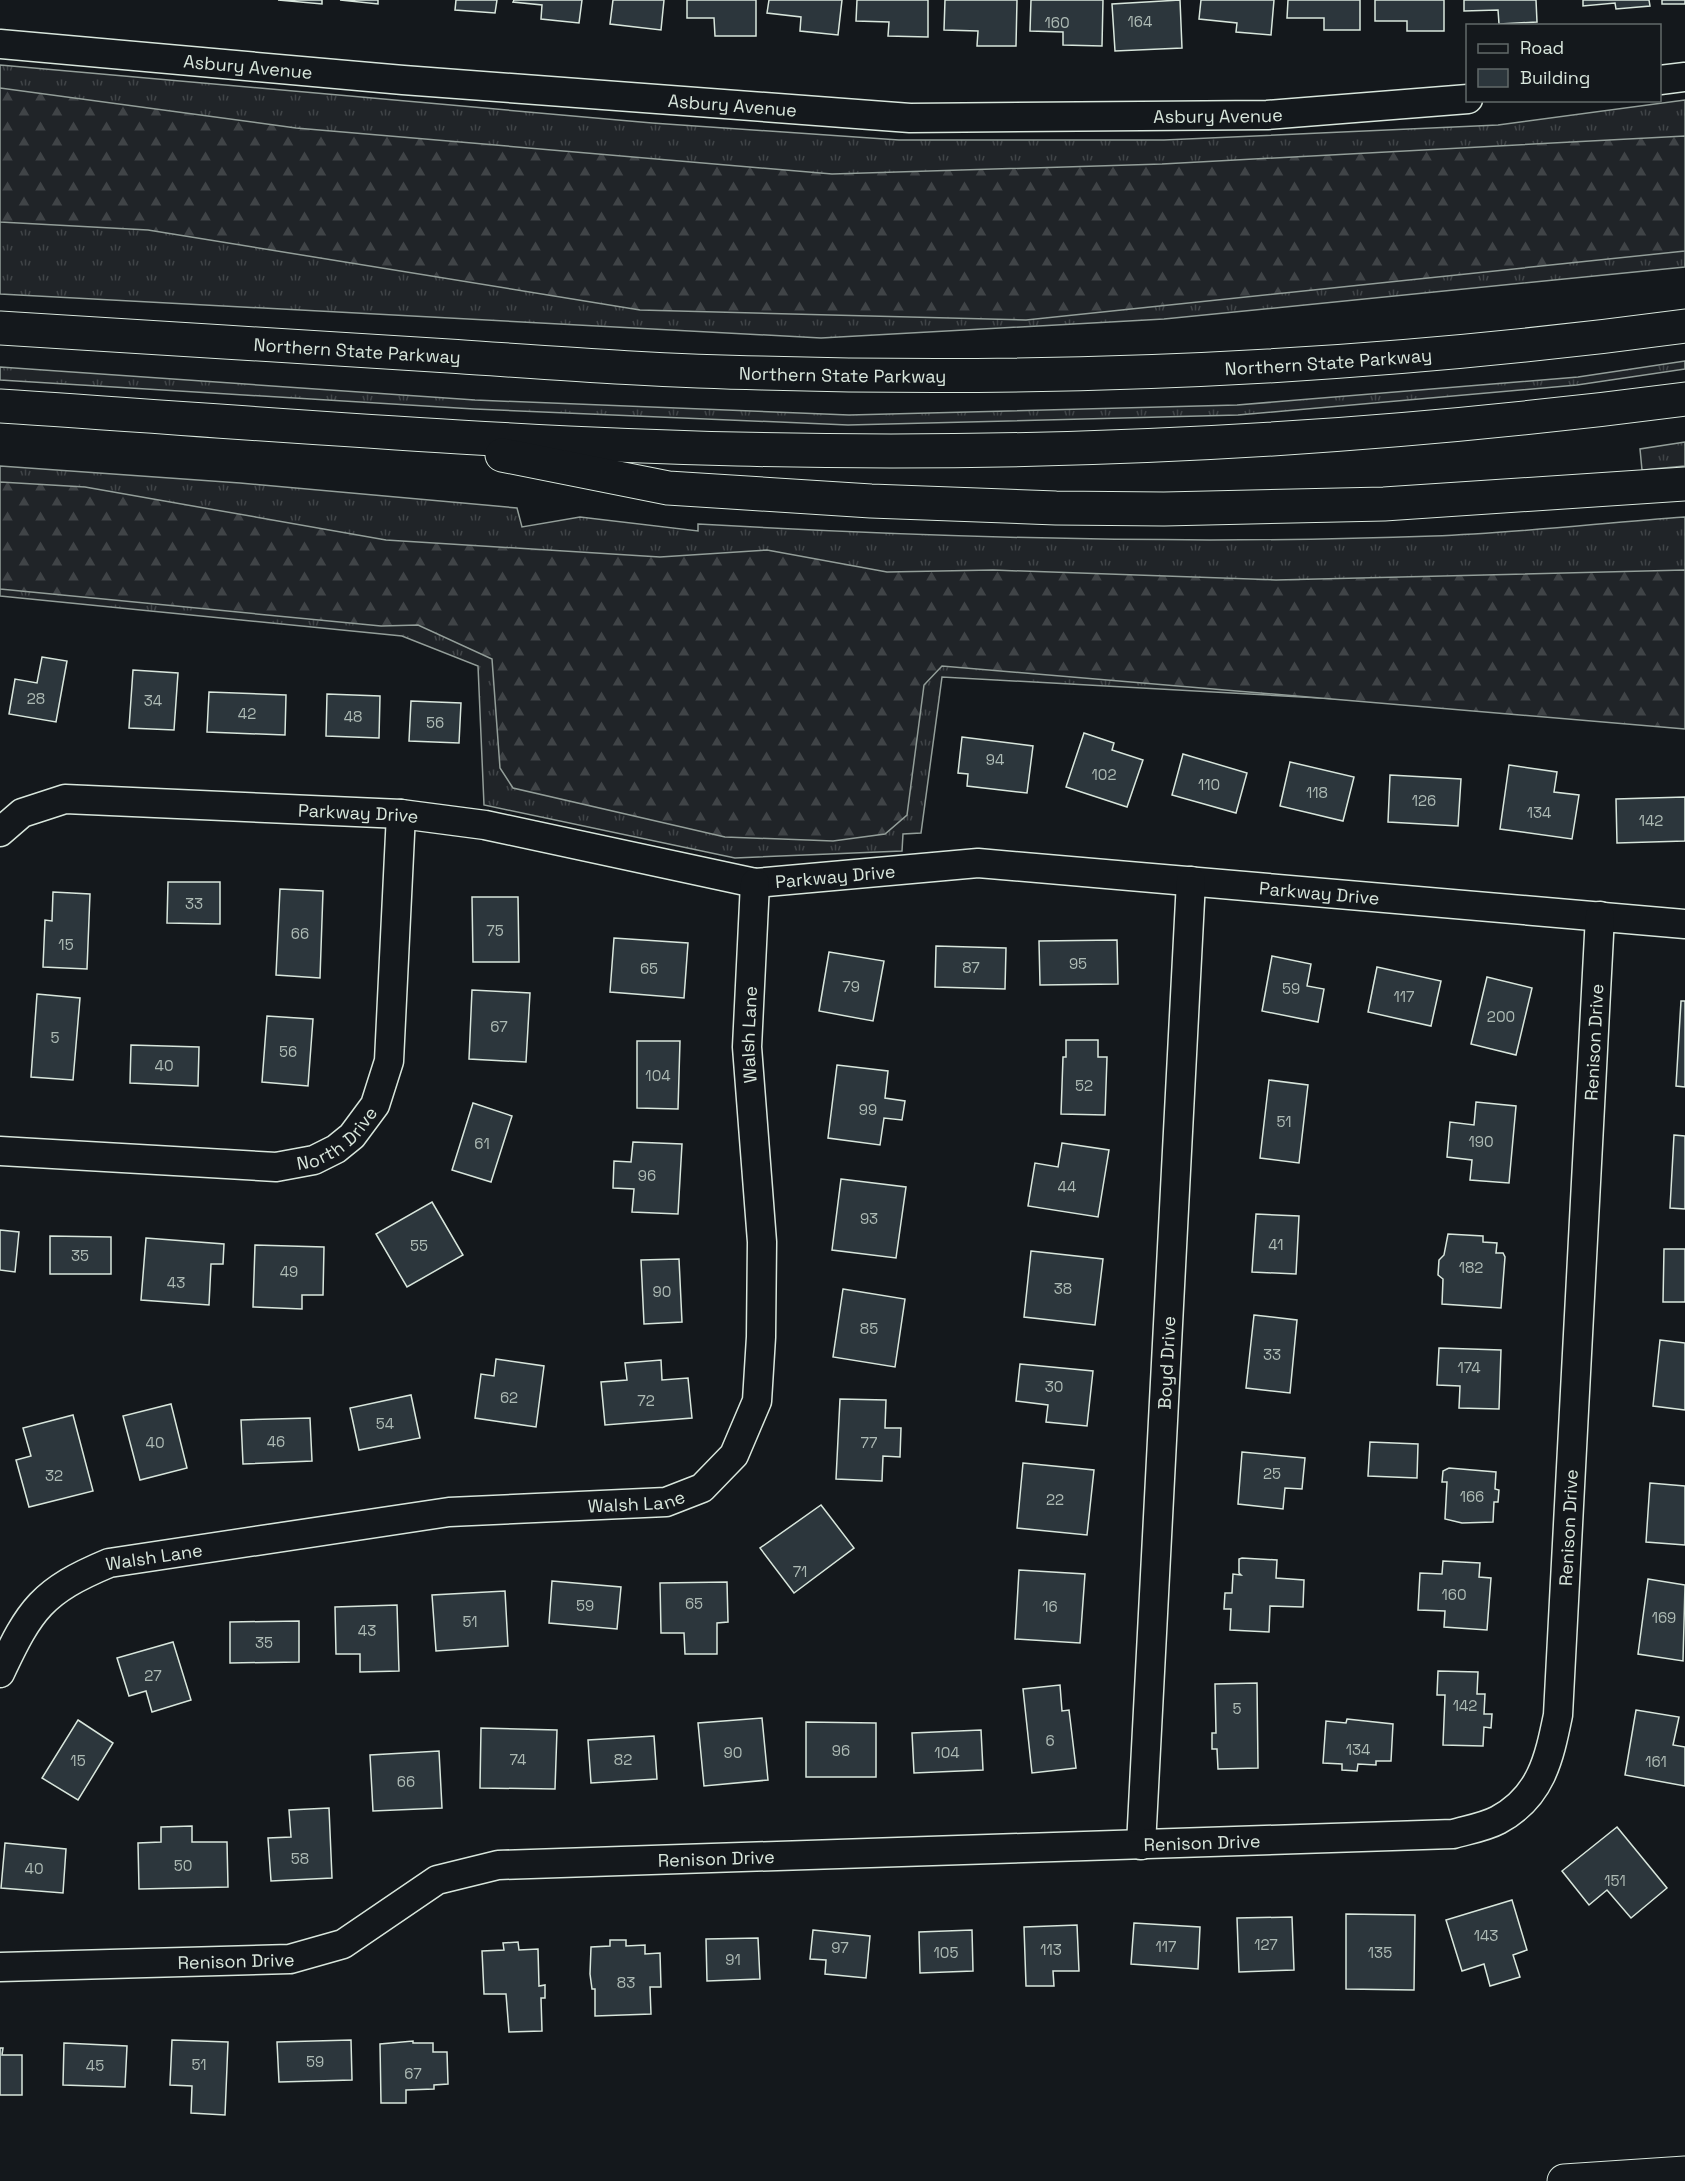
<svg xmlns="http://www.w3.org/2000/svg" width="1685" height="2181" font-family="'Space Grotesk',sans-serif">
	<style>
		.grass { fill: url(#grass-tufts); stroke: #939e99; stroke-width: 1.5 }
		.forest { fill: url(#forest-firs); stroke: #939e99; stroke-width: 1.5 }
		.building { fill: #2c363c; stroke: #d8e6dc; stroke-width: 1.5 }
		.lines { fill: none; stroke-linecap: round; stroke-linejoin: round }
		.minor-casing { stroke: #d8e6dc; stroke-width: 31 }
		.primary-casing { stroke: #d8e6dc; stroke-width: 35 }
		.motorway-casing { stroke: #d8e6dc; stroke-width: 35 }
		.minor { stroke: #14181c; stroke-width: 28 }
		.primary { stroke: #14181c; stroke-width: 33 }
		.motorway { stroke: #14181c; stroke-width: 33 }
		.labels { text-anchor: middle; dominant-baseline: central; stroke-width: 4.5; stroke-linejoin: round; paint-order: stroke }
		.number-label { font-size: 15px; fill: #adbab4 }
		.street-label { font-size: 18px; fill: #d8e6dc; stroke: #14181c }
	</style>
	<defs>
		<pattern id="grass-tufts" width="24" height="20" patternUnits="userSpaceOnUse" patternTransform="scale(1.5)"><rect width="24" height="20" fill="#202428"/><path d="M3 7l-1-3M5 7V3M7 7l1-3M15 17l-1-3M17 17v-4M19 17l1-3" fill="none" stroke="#404447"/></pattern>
		<pattern id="forest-firs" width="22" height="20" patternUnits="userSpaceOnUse" patternTransform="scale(1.5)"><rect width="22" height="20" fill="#202428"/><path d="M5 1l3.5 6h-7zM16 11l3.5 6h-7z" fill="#404447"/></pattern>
	</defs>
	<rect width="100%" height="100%" fill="#14181c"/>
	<g class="grass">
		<polygon points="0,65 652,123 899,140 1164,140 1498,125 1685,100 1685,267 1164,319 821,338 0,294"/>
		<polygon points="1685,361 1685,369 1577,385 1238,415 848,425 474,409 0,380 0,367 475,400 849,415 1237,405 1578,377"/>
		<polygon points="1685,442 1685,466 1642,470 1640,449"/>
		<path d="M0,466l240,17 277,25 5,19 58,-10 118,14v-7c244,14 490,21 735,12 84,-3 168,-13 252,-19v205l-74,-8 -669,-37 -21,156 -18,1 -1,17 -167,7 -251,-53 -6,-139 -76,-30 -402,-40z"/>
	</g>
	<g class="forest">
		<polygon points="0,88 296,128 832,174 1162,164 1685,136 1685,251 1026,320 640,310 148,230 0,222"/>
		<polygon points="0,482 85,487 386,540 660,557 767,550 887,572 993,570 1276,580 1685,570 1685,729 942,666 924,685 907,815 885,834 833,841 725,837 513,788 500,768 492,659 418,625 381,626 0,589"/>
	</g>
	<g class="building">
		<polygon points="278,0 322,0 322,4"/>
		<polygon points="340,0 378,0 378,4"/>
		<polygon points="456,0 497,0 495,13 455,10"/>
		<polygon points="514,0 582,0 579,23 541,19 542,5 513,2"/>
		<polygon points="613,0 664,0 661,30 610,24"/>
		<polygon points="687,0 756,0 756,36 715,36 714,18 687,18"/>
		<polygon points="769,0 842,0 838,35 800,31 801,17 767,13"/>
		<polygon points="857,0 928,0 928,37 888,36 889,22 856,21"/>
		<polygon points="945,0 1017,0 1016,46 977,46 978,31 944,30"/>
		<polygon points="1031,0 1103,0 1102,46 1063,45 1063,32 1030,31"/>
		<polygon points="1180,0 1182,48 1115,51 1112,4"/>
		<polygon points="1201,0 1274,0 1271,35 1236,32 1237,23 1199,19"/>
		<polygon points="1288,0 1360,0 1360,30 1324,30 1324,18 1287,18"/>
		<polygon points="1375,0 1444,0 1444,31 1407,31 1407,21 1375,21"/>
		<polygon points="1464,0 1536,0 1537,22 1499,24 1498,10 1464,11"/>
		<polygon points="1583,0 1649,0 1650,6 1616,9 1615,3 1583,6"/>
		<rect x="1662" y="0" width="23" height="4"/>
		<polygon points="42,657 67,661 56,722 9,714 15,679 37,683"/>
		<polygon points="133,670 178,673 174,730 129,728"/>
		<polygon points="209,692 286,695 285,735 207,732"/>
		<polygon points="327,694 380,696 379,738 326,736"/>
		<polygon points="411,701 461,703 459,743 409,741"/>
		<polygon points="1084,733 1114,743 1112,750 1143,760 1127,807 1066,787"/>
		<polygon points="962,737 1033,746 1027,793 967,786 968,774 958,773"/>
		<polygon points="1183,754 1247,773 1236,813 1172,795"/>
		<polygon points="1290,762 1354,777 1343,821 1280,806"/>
		<polygon points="1509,765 1557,772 1554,792 1579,795 1572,839 1500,829"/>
		<polygon points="1390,775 1461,779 1458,826 1388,822"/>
		<polygon points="1685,797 1685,841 1617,843 1616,799"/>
		<polygon points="168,882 220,882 220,924 167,923"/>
		<polygon points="280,889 323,891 320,978 276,975"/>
		<polygon points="53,892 90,894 87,969 43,967 45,920 52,921"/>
		<polygon points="472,897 518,897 519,962 473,962"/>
		<polygon points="614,938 688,943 684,998 610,992"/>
		<polygon points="1117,940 1118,984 1040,985 1039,941"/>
		<polygon points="936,946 1006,948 1005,989 935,987"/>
		<polygon points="829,952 884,961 873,1021 819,1011"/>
		<polygon points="1272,956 1311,964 1307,986 1324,989 1318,1022 1262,1011"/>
		<polygon points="1377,967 1441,981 1431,1026 1368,1012"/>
		<polygon points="1487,977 1532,988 1516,1055 1471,1044"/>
		<polygon points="472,990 530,993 526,1062 469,1059"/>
		<polygon points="37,994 80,998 73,1080 31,1077"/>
		<polygon points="1681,1001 1685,1001 1685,1087 1676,1086"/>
		<polygon points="267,1016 313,1019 308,1086 262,1082"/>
		<polygon points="1066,1040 1098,1040 1098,1057 1107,1057 1105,1115 1061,1114 1063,1057 1066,1057"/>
		<polygon points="637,1041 680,1041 678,1109 637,1108"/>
		<polygon points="131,1045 199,1047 198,1086 130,1083"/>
		<polygon points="837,1065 888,1071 885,1098 905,1101 902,1120 884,1118 880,1145 828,1138"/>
		<polygon points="1269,1080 1308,1085 1299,1163 1260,1158"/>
		<polygon points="1476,1102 1516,1106 1509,1183 1470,1180 1472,1160 1447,1157 1450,1122 1474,1125"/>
		<polygon points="473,1103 512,1116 491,1182 452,1170"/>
		<polygon points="1674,1135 1685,1136 1685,1209 1670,1208"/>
		<polygon points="633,1142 682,1144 678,1214 632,1212 634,1189 613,1188 614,1161 631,1162"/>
		<polygon points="1062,1143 1109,1150 1098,1217 1028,1206 1035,1163 1058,1167"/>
		<polygon points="841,1179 906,1187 896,1258 832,1250"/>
		<polygon points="432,1202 463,1255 407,1287 376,1234"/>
		<polygon points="1256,1214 1299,1216 1296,1274 1252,1272"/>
		<polygon points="0,1230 19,1232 15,1272 0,1270"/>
		<polygon points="1448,1234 1483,1236 1483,1242 1497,1243 1496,1253 1503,1253 1505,1257 1501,1308 1442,1304 1443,1279 1438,1275 1439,1260 1444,1255"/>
		<polygon points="50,1236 111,1237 111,1274 50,1274"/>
		<polygon points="146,1238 224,1244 223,1264 211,1264 209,1305 141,1300"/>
		<polygon points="255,1245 324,1247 323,1295 302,1295 302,1309 253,1307"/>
		<polygon points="1664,1249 1685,1249 1685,1302 1663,1302"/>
		<polygon points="1031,1251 1103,1259 1095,1325 1024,1317"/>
		<polygon points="679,1259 682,1322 644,1324 641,1260"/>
		<polygon points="843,1289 905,1299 895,1367 833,1357"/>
		<polygon points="1254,1315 1297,1320 1290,1393 1246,1388"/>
		<polygon points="1660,1340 1685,1343 1685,1410 1653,1406"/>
		<polygon points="1439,1348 1501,1350 1499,1409 1459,1408 1460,1386 1437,1385"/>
		<polygon points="496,1359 544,1366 536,1427 475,1418 481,1374 494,1376"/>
		<polygon points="661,1360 662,1380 688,1378 692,1418 605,1425 601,1382 627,1380 625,1363"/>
		<polygon points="1020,1364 1093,1371 1087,1426 1046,1422 1048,1405 1016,1401"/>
		<polygon points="411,1395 420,1438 359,1450 350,1408"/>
		<polygon points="840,1399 886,1400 885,1428 901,1428 900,1457 883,1456 882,1481 836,1479"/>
		<polygon points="171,1404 187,1468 140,1480 123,1416"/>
		<polygon points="73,1415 93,1491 29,1507 16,1460 31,1456 23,1428"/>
		<polygon points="310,1418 312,1461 243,1464 241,1420"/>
		<polygon points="1370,1442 1418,1444 1417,1478 1368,1476"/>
		<polygon points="1242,1452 1305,1458 1302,1489 1285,1488 1283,1509 1238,1504"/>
		<polygon points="1023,1463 1094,1470 1087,1535 1017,1528"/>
		<polygon points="1449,1468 1496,1472 1495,1489 1499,1490 1498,1502 1494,1502 1493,1522 1462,1523 1445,1519 1447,1482 1442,1482 1443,1471"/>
		<polygon points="1650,1483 1685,1486 1685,1545 1646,1542"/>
		<polygon points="821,1505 854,1548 794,1593 760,1548"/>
		<polygon points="1242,1558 1277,1560 1276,1578 1304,1580 1303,1607 1270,1606 1269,1632 1230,1630 1231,1609 1224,1609 1225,1593 1232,1593 1233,1574 1241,1575 1239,1573 1239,1559"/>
		<polygon points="1443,1561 1480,1563 1479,1577 1491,1578 1487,1630 1444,1627 1445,1611 1418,1610 1420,1573 1442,1574"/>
		<polygon points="1019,1570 1085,1574 1080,1643 1015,1639"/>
		<polygon points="1648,1579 1685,1585 1683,1661 1638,1654"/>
		<polygon points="552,1581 621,1587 617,1629 549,1623"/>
		<polygon points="727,1582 728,1622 717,1623 717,1654 685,1654 684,1633 661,1633 660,1583"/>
		<polygon points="505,1591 508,1646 436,1651 432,1595"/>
		<polygon points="397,1605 399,1671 360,1672 360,1654 336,1654 335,1607"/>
		<polygon points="299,1621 299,1662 230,1663 230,1622"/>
		<polygon points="173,1642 191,1700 152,1712 146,1691 129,1696 117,1658"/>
		<polygon points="1438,1671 1478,1672 1477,1694 1485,1694 1484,1714 1492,1714 1491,1728 1484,1727 1483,1746 1443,1745 1445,1695 1437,1695"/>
		<polygon points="1257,1683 1258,1768 1218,1769 1217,1749 1212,1749 1212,1733 1216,1733 1215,1684"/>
		<polygon points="1060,1685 1062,1711 1069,1710 1076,1768 1032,1773 1023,1689"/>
		<polygon points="1636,1710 1679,1717 1673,1745 1685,1747 1685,1786 1625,1775"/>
		<polygon points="762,1718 768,1780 704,1786 698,1723"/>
		<polygon points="1347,1719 1393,1724 1391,1761 1376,1761 1376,1765 1358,1764 1357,1771 1342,1770 1342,1764 1323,1763 1326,1721 1346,1723"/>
		<polygon points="78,1720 113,1743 78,1800 42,1778"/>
		<polygon points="806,1722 876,1723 876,1777 806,1777"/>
		<polygon points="481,1728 557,1730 555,1789 480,1788"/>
		<polygon points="981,1730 983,1770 914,1773 912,1733"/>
		<polygon points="654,1736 657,1779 591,1783 588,1740"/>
		<polygon points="439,1751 442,1808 373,1811 370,1755"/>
		<polygon points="329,1808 332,1878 271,1881 268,1838 291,1837 289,1810"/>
		<polygon points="192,1826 192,1842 227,1842 228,1887 139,1889 138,1843 161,1842 161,1827"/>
		<polygon points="1617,1827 1667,1888 1631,1918 1607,1890 1589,1905 1562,1871"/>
		<polygon points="5,1843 66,1849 63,1893 1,1888"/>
		<polygon points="1512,1900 1527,1950 1513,1955 1520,1977 1490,1986 1484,1964 1462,1971 1446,1920"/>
		<polygon points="1346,1914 1415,1915 1414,1990 1346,1989"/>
		<polygon points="1292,1917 1294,1970 1239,1972 1237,1918"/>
		<polygon points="1134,1923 1200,1927 1198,1969 1131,1964"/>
		<polygon points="1077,1925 1079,1971 1053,1971 1054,1986 1026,1986 1024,1927"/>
		<polygon points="813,1930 870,1936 866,1978 825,1974 826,1960 810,1959"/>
		<polygon points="972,1930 973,1971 920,1973 919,1932"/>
		<polygon points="758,1938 760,1979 707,1981 706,1939"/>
		<polygon points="610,1940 626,1940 626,1946 645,1945 645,1954 660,1953 661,1987 650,1987 651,2014 595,2016 595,1989 592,1989 590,1974 591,1947 610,1946"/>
		<polygon points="518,1942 519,1950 538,1949 539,1986 545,1985 545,1998 541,1998 542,2031 509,2032 506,1994 484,1994 482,1951 504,1950 503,1943"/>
		<polygon points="172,2040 228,2042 225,2115 191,2113 192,2086 170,2085"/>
		<polygon points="351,2040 352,2080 279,2082 277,2042"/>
		<polygon points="413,2041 413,2043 433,2043 433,2052 447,2052 448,2084 434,2085 434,2089 406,2090 406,2103 381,2103 380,2044"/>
		<polygon points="64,2043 127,2046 125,2087 63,2085"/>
		<polygon points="0,2048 3,2048 2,2055 22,2055 22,2095 0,2095"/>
	</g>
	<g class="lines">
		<defs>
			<g id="minor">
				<path id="s1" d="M0,44l403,36 507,38 357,-3 201,-16"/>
				<polyline points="1660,80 1685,77"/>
				<path id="s2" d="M0,832l22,-19 43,-14 336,15 84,11 270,58 223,-20 707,61"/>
				<path id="s3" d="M0,1151l276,16 38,-7 22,-11 16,-13 23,-31 14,-44 12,-247"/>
				<path id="s4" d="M0,1673c30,-64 42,-82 109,-110l340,-51 217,-10 36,-14 32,-33 23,-54 4,-64 1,-95 -15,-195 8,-164"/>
				<path id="s5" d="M1141,1845l50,-964"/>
				<path id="s6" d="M0,1967l290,-8 53,-15 94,-64 61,-15 955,-31c14,-4 32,-7 45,-14 43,-23 51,-61 60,-105l42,-799"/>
			</g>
			<polyline id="primary" points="1564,2181 1685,2173"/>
			<g id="motorway">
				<path id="s7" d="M0,328c150,9 299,19 449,28 104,7 209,15 313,17 308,9 618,-6 923,-47"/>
				<path d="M0,406c245,16 491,37 737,43 316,8 635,-9 948,-50"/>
				<polyline points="502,455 668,488 871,501 1056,508 1164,509 1384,504 1685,484"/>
			</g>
		</defs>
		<use href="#minor" class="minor-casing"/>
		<use href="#primary" class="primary-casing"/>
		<use href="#motorway" class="motorway-casing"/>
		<use href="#minor" class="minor"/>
		<use href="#primary" class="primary"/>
		<use href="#motorway" class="motorway"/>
	</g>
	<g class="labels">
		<g class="number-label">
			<text x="1140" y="21">164</text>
			<text x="1057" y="22">160</text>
			<text x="36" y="698">28</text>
			<text x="153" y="700">34</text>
			<text x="247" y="713">42</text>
			<text x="353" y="716">48</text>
			<text x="435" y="722">56</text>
			<text x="995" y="759">94</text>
			<text x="1104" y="774">102</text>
			<text x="1209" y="784">110</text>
			<text x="1317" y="792">118</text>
			<text x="1424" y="800">126</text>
			<text x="1539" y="812">134</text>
			<text x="1651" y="820">142</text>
			<text x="194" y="903">33</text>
			<text x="495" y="930">75</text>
			<text x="300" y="933">66</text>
			<text x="66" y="944">15</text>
			<text x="1078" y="963">95</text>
			<text x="971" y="967">87</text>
			<text x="649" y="968">65</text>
			<text x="851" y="986">79</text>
			<text x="1291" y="988">59</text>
			<text x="1404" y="996">117</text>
			<text x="1501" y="1016">200</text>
			<text x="499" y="1026">67</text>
			<text x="55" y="1037">5</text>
			<text x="288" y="1051">56</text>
			<text x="164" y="1065">40</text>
			<text x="658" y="1075">104</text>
			<text x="1084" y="1085">52</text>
			<text x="868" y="1109">99</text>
			<text x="1284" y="1121">51</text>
			<text x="1481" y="1141">190</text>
			<text x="482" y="1143">61</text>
			<text x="647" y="1175">96</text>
			<text x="1067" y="1186">44</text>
			<text x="869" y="1218">93</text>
			<text x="1276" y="1244">41</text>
			<text x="419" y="1245">55</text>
			<text x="80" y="1255">35</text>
			<text x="1471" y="1267">182</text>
			<text x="289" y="1271">49</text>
			<text x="176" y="1282">43</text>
			<text x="1063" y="1288">38</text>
			<text x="662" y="1291">90</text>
			<text x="869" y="1328">85</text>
			<text x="1272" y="1354">33</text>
			<text x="1469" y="1367">174</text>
			<text x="1054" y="1386">30</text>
			<text x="509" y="1397">62</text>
			<text x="646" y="1400">72</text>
			<text x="385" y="1423">54</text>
			<text x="276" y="1441">46</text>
			<text x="155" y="1442">40</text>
			<text x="869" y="1442">77</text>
			<text x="1272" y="1473">25</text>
			<text x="54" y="1475">32</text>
			<text x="1472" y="1496">166</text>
			<text x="1055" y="1499">22</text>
			<text x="800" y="1571">71</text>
			<text x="1454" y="1594">160</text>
			<text x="694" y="1603">65</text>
			<text x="585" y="1605">59</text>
			<text x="1050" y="1606">16</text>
			<text x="1664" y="1617">169</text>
			<text x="470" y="1621">51</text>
			<text x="367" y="1630">43</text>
			<text x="264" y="1642">35</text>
			<text x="153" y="1675">27</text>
			<text x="1465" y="1705">142</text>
			<text x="1237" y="1708">5</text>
			<text x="1050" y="1740">6</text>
			<text x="1358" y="1749">134</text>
			<text x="841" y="1750">96</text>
			<text x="733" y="1752">90</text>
			<text x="947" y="1752">104</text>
			<text x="518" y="1759">74</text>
			<text x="623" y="1759">82</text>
			<text x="78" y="1760">15</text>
			<text x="1656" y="1761">161</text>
			<text x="406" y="1781">66</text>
			<text x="300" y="1858">58</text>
			<text x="183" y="1865">50</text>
			<text x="34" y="1868">40</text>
			<text x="1615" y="1880">151</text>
			<text x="1486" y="1935">143</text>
			<text x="1266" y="1944">127</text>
			<text x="1166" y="1946">117</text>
			<text x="840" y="1947">97</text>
			<text x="1051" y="1949">113</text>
			<text x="946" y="1952">105</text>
			<text x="1380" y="1952">135</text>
			<text x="733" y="1959">91</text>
			<text x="626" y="1982">83</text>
			<text x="315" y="2061">59</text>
			<text x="199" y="2064">51</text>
			<text x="95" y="2065">45</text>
			<text x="413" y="2073">67</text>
		</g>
		<g class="street-label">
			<text stroke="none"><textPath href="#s1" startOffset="249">Asbury Avenue</textPath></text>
			<text stroke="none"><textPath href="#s1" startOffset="735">Asbury Avenue</textPath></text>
			<text stroke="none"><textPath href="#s1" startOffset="1221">Asbury Avenue</textPath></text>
			<text stroke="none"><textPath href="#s7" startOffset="358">Northern State Parkway</textPath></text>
			<text stroke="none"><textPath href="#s7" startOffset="1330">Northern State Parkway</textPath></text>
			<text stroke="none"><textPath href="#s7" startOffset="844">Northern State Parkway</textPath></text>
			<text stroke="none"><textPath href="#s2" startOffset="368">Parkway Drive</textPath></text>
			<text stroke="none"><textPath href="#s2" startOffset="852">Parkway Drive</textPath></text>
			<text stroke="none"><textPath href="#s2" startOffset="1338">Parkway Drive</textPath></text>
			<text stroke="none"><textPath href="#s4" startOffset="1232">Walsh Lane</textPath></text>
			<text stroke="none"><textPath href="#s6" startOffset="2324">Renison Drive</textPath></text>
			<text stroke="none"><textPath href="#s3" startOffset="346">North Drive</textPath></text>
			<text stroke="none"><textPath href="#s5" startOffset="483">Boyd Drive</textPath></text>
			<text stroke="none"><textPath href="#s4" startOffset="692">Walsh Lane</textPath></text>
			<text stroke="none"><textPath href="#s6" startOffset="1838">Renison Drive</textPath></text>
			<text stroke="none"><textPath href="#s4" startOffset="206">Walsh Lane</textPath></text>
			<text stroke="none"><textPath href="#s6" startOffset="1226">Renison Drive</textPath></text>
			<text stroke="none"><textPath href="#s6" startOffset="740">Renison Drive</textPath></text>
			<text stroke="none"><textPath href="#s6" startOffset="236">Renison Drive</textPath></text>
		</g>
	</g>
	<rect x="1466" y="24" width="195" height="78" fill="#14181c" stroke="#626a69" stroke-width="1.5"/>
	<rect x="1478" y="44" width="30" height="9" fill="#14181c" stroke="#626a69" stroke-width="1.5"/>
	<text x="1520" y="54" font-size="18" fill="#d8e6dc">Road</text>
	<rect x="1478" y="69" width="30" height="18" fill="#2c363c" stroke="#626a69" stroke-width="1.5"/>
	<text x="1520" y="84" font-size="18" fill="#d8e6dc">Building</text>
</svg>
